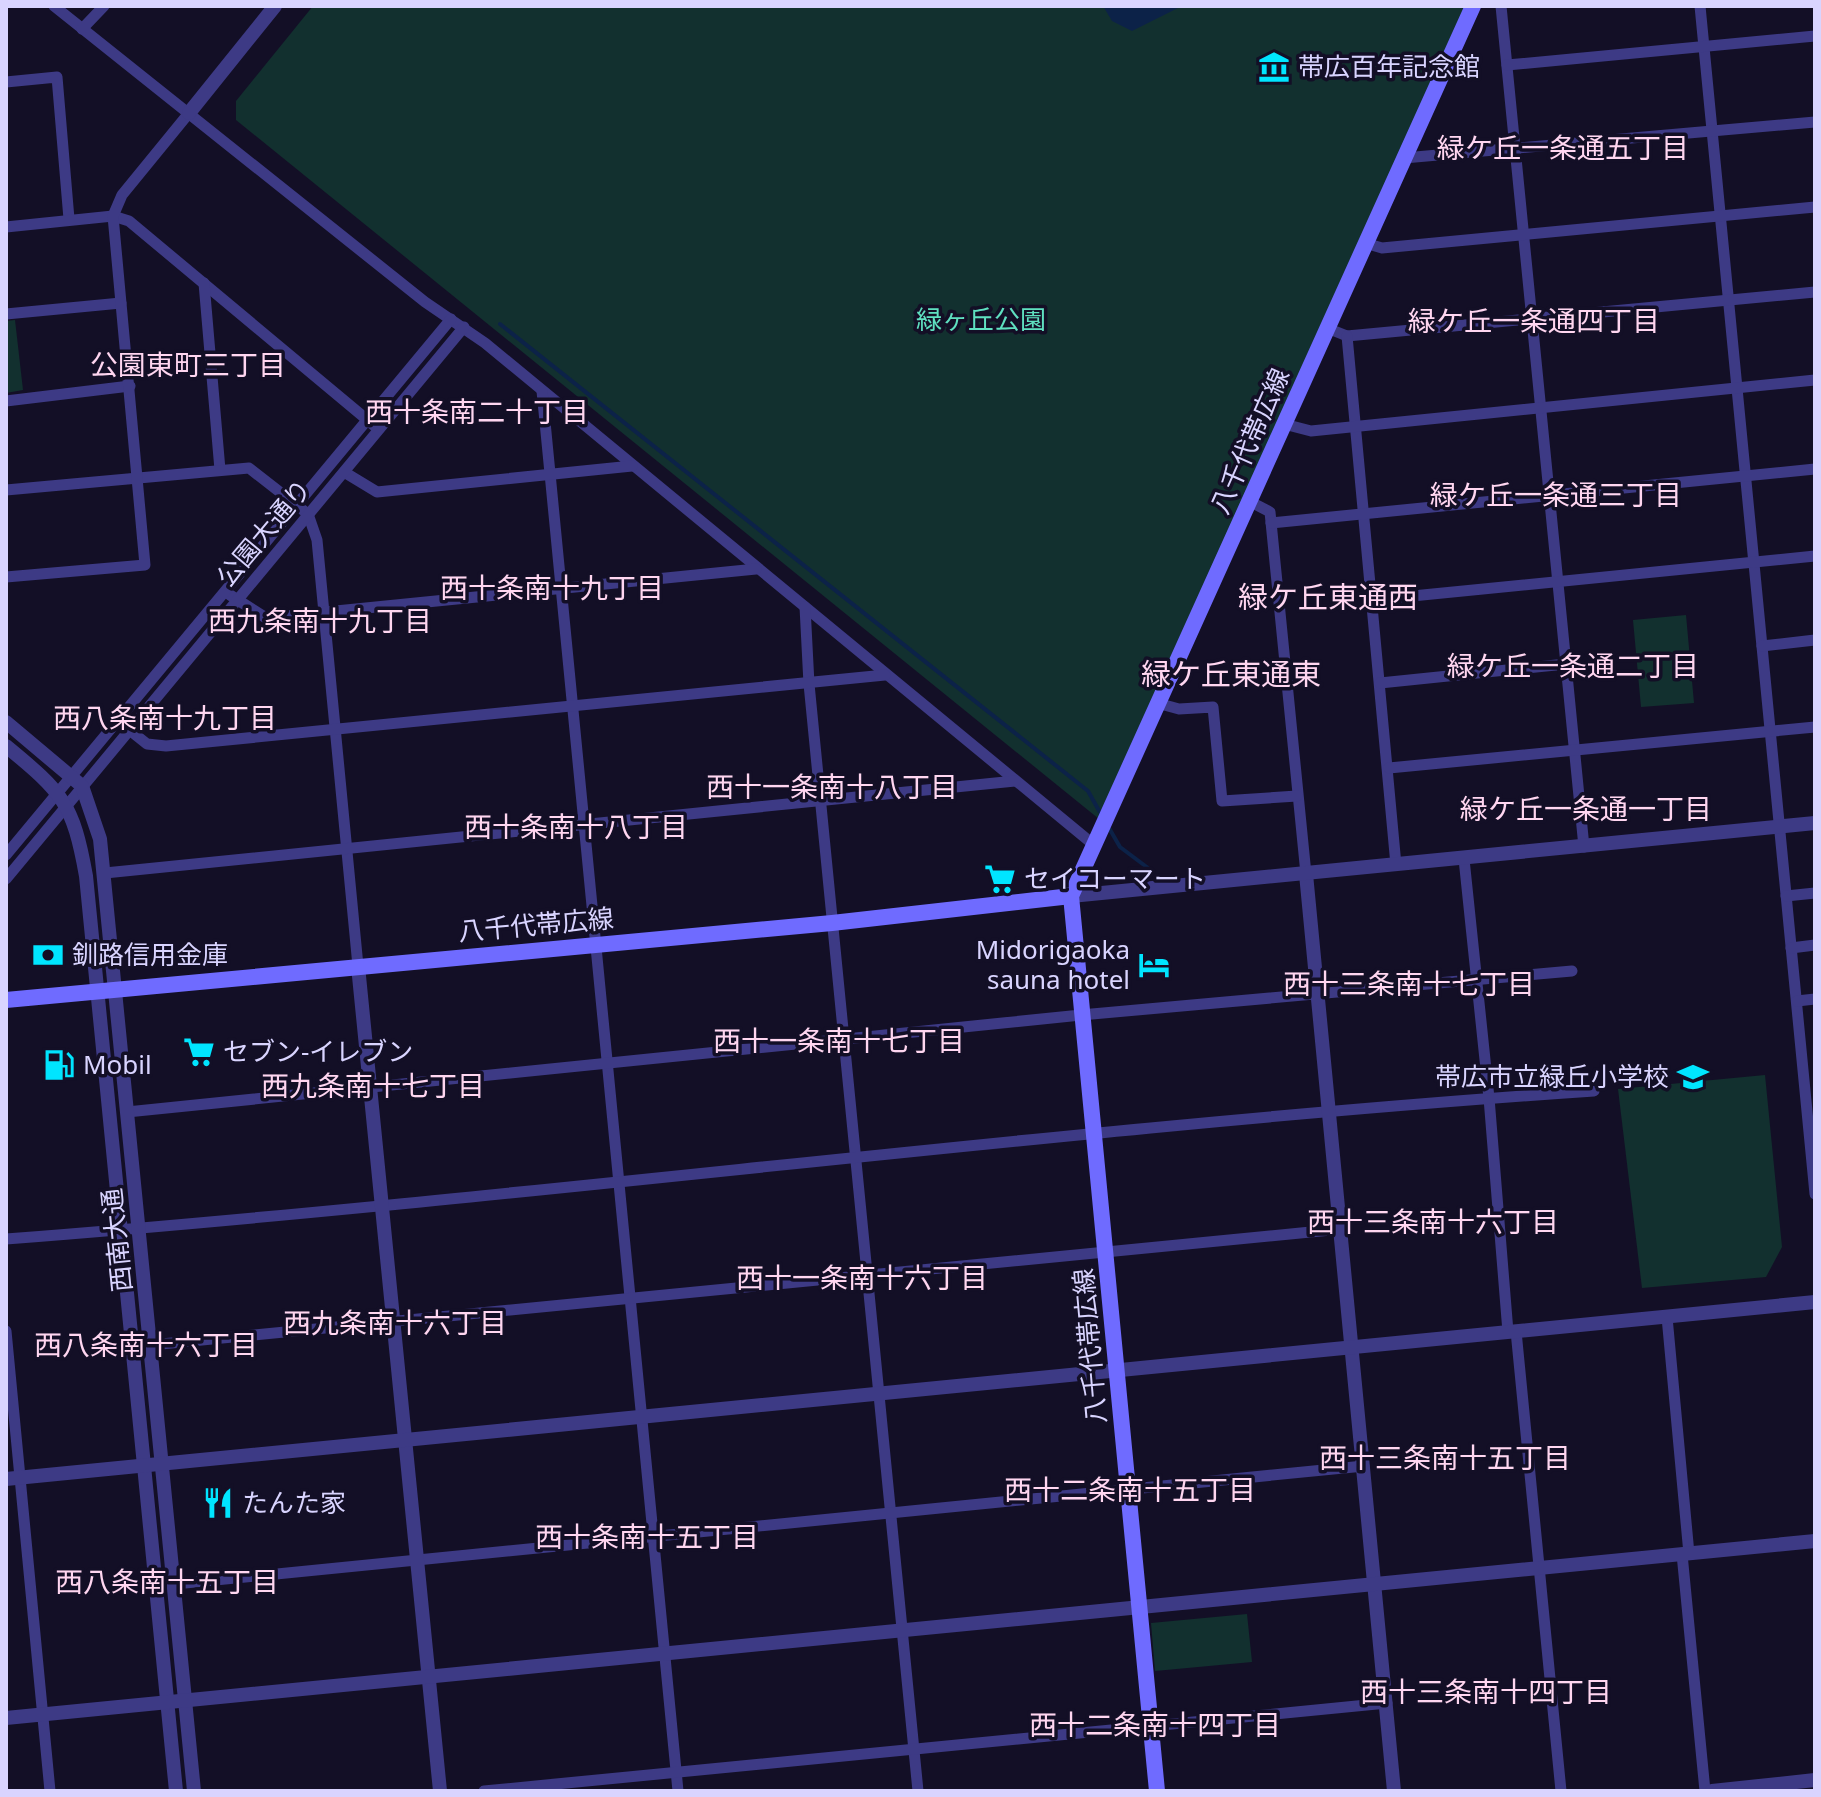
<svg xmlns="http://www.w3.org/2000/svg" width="1821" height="1797" font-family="'Noto Sans','Noto Sans JP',sans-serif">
<rect width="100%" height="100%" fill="#130f26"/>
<!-- green -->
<g fill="#12302f">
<path d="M313 6H1468L1099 819 236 120V101Z"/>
<path d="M15 320 23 390 6 393V321Z"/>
<path d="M1686 615 1694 703 1641 707 1633 620Z"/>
<path d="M1765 1075 1782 1247 1766 1277 1642 1288 1618 1089Z"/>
<path d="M1247 1614 1252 1662 1155 1671 1151 1623Z"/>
</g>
<!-- water -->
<path fill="#0c2248" d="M1103 6H1182L1132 31 1112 21Z"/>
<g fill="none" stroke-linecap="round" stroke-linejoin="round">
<!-- stream -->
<g stroke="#0c2248" stroke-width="4">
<path d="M500 324 1088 791 1102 816"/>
<path d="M1109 828 1120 847 1148 868"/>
</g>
<!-- minor -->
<g stroke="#3d3a85" stroke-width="11">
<path d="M54 6 425 302 485 343 1094 845"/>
<path d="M1501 6 1584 847"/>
<path d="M1700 6 1815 1194"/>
<path d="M82 29 104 6"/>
<path d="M1507 65 1815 36"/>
<path d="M6 82 57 77 69 219"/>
<path d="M1404 158 1815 122"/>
<path d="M6 227 113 216 129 221 377 428"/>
<path d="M1365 243 1382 248 1815 207"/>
<path d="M204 283 220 470"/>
<path d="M6 314 121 303"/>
<path d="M1327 328 1347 336 1815 292"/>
<path d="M1347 336 1396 865"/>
<path d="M542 391 678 1791"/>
<path d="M6 401 130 386"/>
<path d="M1284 424 1311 431 1815 380"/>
<path d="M344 472 377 492 632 466"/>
<path d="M6 490 249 468 308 514 317 540 358 966"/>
<path d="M1249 501 1270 512 1306 874"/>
<path d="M1271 523 1815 469"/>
<path d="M6 577 145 565 113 216 122 195 189 113"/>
<path d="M230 595 266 618 756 569"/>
<path d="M1372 600 1815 556"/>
<path d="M805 607 809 684 918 1791"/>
<path d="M1762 646 1815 640"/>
<path d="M1380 683 1566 664"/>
<path d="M1157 703 1179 709 1213 707 1222 801 1297 796"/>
<path d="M117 720 147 744 166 746 885 675"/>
<path d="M1389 768 1815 727"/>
<path d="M6 855 451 319"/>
<path d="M1464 859 1489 1098 1508 1332"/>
<path d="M105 873 1015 781"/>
<path d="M6 879 464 327"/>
<path d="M1786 896 1815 893"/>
<path d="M1791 948 1815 945"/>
<path d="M1797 1001 1815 999"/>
<path d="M127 1112 1081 1015 1572 971"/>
<path d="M6 1239C536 1198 1064 1127 1594 1091"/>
<path d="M1667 1317 1689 1554"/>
<path d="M6 1331 50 1791"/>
<path d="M1516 1331 1561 1791"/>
<path d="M151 1345 1341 1229"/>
<path d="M1682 1554 1705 1791"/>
<path d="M175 1584 1364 1466"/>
<path d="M484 1791 1387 1703"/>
</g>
<!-- tertiary -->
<g stroke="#3d3a85" stroke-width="14">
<path d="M189 113 275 6"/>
<path d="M6 722 82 786 100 839 194 1791"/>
<path d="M6 746C63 793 73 803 86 876L176 1791"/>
<path d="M1306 874 1394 1791"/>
<path d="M1071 896 1815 823"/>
<path d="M358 966 440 1791"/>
<path d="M6 1479 1815 1302"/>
<path d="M6 1718 1815 1541"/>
<path d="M1712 1791 1815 1780"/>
</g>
<!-- secondary -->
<g stroke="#6f6bff" stroke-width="16">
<path d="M6 1000 832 923 1071 896"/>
<path d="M1157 1791 1071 896 1473 6"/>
</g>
</g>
<!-- icons -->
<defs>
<symbol id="museum-bare" viewBox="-9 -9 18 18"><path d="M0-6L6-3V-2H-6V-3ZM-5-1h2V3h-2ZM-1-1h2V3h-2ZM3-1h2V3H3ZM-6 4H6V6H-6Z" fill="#00e5ff" stroke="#130f26" stroke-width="2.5" paint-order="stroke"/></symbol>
<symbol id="supermarket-bare" viewBox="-9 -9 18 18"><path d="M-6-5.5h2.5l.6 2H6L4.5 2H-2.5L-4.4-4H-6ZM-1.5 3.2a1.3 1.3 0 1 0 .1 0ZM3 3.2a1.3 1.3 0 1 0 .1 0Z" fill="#00e5ff" stroke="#130f26" stroke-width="2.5" paint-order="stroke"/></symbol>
<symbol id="bank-bare" viewBox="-9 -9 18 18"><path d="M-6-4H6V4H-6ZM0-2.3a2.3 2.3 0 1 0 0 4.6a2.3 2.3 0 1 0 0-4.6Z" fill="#00e5ff" stroke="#130f26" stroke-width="2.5" paint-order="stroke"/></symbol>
<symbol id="hotel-bare" viewBox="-9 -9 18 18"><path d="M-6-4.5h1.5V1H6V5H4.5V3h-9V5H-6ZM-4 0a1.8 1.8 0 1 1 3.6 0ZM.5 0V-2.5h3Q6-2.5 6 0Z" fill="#00e5ff" stroke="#130f26" stroke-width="2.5" paint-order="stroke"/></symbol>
<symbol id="fuel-bare" viewBox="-9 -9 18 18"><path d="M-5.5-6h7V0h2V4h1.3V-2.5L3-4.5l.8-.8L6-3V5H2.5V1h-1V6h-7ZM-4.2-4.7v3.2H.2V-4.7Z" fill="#00e5ff" stroke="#130f26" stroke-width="2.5" paint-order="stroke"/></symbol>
<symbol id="school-bare" viewBox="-9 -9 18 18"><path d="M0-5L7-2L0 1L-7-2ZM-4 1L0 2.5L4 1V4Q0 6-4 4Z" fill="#00e5ff" stroke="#130f26" stroke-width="2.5" paint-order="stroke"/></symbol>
<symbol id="restaurant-bare" viewBox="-9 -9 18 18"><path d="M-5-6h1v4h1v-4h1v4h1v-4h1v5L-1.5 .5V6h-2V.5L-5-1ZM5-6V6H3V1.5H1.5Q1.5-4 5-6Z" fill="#00e5ff" stroke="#130f26" stroke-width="2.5" paint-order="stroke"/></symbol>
</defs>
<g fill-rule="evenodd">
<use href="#museum-bare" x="1252" y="45" width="44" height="44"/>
<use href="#supermarket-bare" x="978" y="857" width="44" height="44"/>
<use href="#bank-bare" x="26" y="933" width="44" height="44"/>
<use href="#hotel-bare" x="1132" y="943" width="44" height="44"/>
<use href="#supermarket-bare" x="177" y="1030" width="44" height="44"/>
<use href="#fuel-bare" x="37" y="1043" width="44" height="44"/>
<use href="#school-bare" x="1671" y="1055" width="44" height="44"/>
<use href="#restaurant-bare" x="196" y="1481" width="44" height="44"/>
</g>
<g text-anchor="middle" stroke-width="7" stroke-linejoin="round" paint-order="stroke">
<!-- poi labels -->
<g font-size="26" fill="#d9d4ff" stroke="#130f26" text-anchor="start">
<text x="1298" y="76">帯広百年記念館</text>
<text x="1024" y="888">セイコーマート</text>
<text x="1130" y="959" text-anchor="end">Midorigaoka<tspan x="1130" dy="30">sauna hotel</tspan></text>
<text x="72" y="964">釧路信用金庫</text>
<text x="223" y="1061">セブン-イレブン</text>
<text x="83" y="1074">Mobil</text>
<text x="1669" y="1086" text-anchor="end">帯広市立緑丘小学校</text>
<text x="242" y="1512">たんた家</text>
</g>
<!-- park labels -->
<g font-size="26" fill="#5fe0c0" stroke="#130f26">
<text x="981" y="329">緑ヶ丘公園</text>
</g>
<!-- street labels -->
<g font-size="26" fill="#d9d4ff" stroke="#130f26">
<text transform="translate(1250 441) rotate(-66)" y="9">八千代帯広線</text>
<text transform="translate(264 533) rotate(-50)" y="9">公園大通り</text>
<text transform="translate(536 925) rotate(-5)" y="9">八千代帯広線</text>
<text transform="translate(117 1240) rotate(-96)" y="9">西南大通</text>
<text transform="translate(1090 1346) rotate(-95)" y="9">八千代帯広線</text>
</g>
<!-- neighbourhood labels -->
<g font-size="28" fill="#ffd6f0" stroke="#130f26">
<text x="1563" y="158">緑ケ丘一条通五丁目</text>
<text x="1534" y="331">緑ケ丘一条通四丁目</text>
<text x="188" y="375">公園東町三丁目</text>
<text x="477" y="422">西十条南二十丁目</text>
<text x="1556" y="505">緑ケ丘一条通三丁目</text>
<text x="552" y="598">西十条南十九丁目</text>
<text x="320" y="631">西九条南十九丁目</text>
<text x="1573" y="676">緑ケ丘一条通二丁目</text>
<text x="165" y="728">西八条南十九丁目</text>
<text x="832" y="797">西十一条南十八丁目</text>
<text x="1586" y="819">緑ケ丘一条通一丁目</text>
<text x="576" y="837">西十条南十八丁目</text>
<text x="1409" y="994">西十三条南十七丁目</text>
<text x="839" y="1051">西十一条南十七丁目</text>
<text x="373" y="1096">西九条南十七丁目</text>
<text x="1433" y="1232">西十三条南十六丁目</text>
<text x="862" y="1288">西十一条南十六丁目</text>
<text x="395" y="1333">西九条南十六丁目</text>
<text x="146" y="1355">西八条南十六丁目</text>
<text x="1445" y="1468">西十三条南十五丁目</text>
<text x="1130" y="1500">西十二条南十五丁目</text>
<text x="647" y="1547">西十条南十五丁目</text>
<text x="167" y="1592">西八条南十五丁目</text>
<text x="1486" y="1702">西十三条南十四丁目</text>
<text x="1155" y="1735">西十二条南十四丁目</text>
</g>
<!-- quarter labels -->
<g font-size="30" fill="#ffd6f0" stroke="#130f26">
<text x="1328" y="608">緑ケ丘東通西</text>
<text x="1231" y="685">緑ケ丘東通東</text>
</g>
</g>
<!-- border -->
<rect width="1821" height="1797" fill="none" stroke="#d9d4ff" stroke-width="16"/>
</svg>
